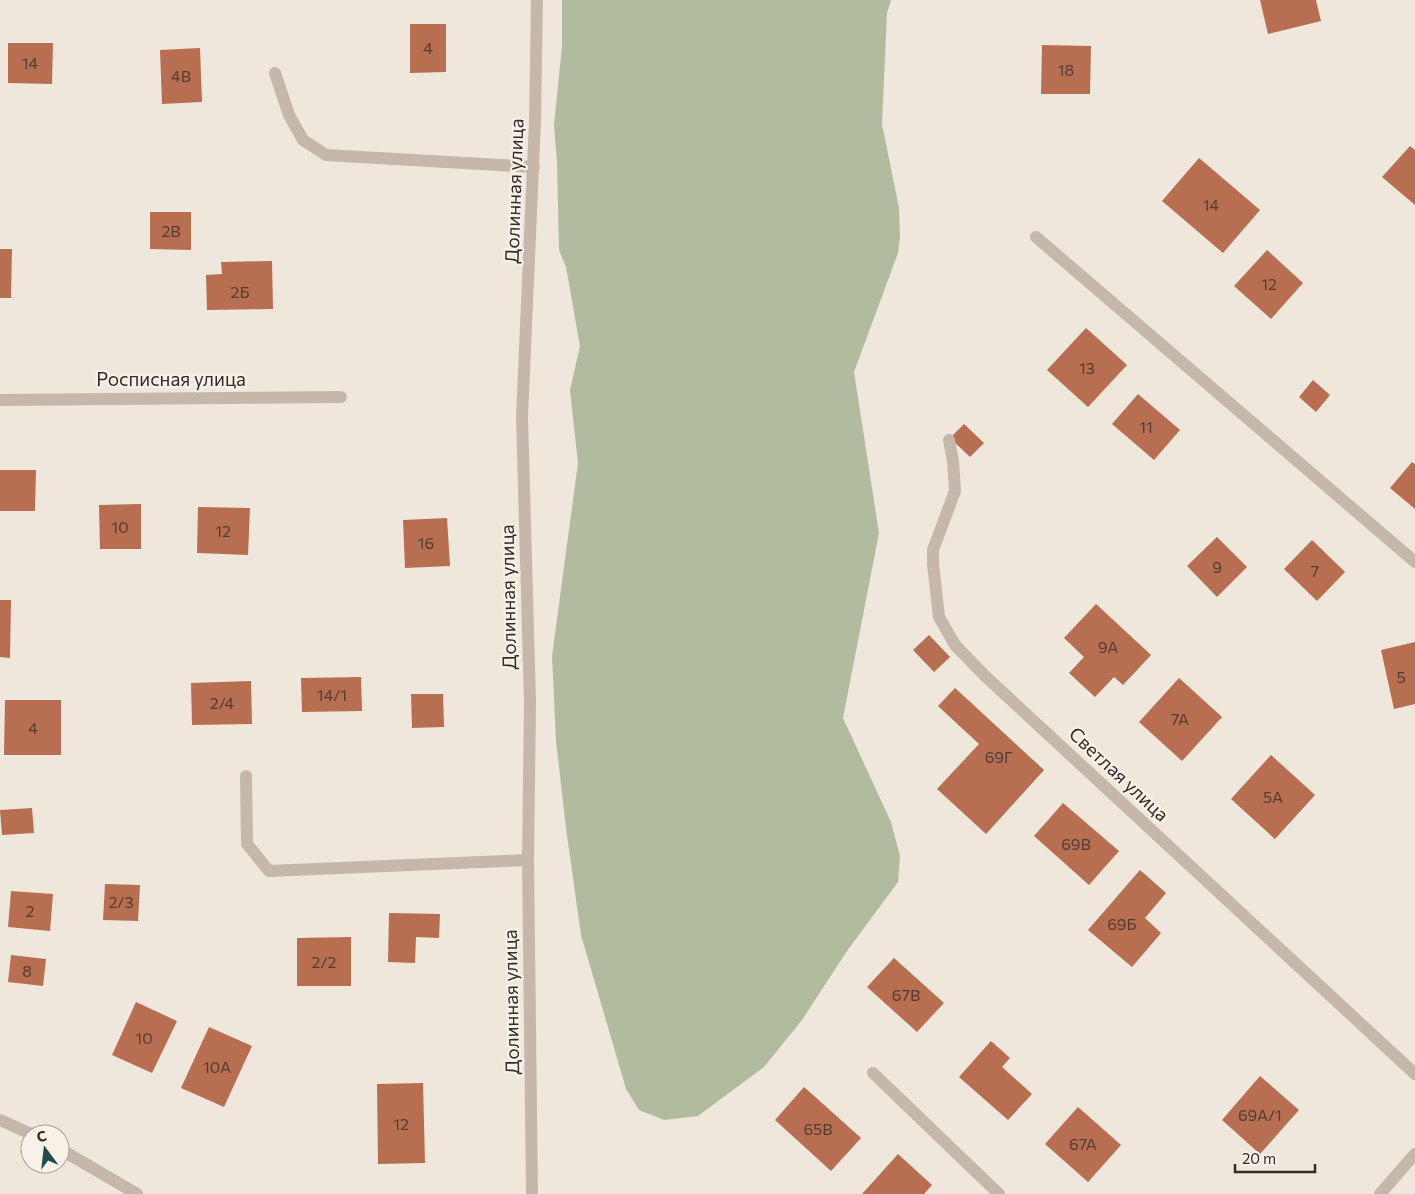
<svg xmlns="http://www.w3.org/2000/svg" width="1415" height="1194" font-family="Commissioner,sans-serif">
<rect width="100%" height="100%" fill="#efe7dc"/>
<!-- green -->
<path fill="#b0bc9d" d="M562 0H891L887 13 882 124 899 208 900 236 898 253 854 372 879 533 843 718 891 822 900 856 898 882 847 951 802 1020 764 1067 698 1116 664 1120 639 1110 626 1089 581 935 566 828 556 741 552 656 578 463 570 390 580 346 566 267 559 250 557 162 554 125 562 46Z"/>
<!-- building -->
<g fill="#b86e50">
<path d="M1260 0H1316L1321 21 1268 34Z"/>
<path d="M410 24H446V72L410 73Z"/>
<path d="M8 43H53L52 84 8 83Z"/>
<path d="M1042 45 1091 46 1090 94H1041Z"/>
<path d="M200 48 202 102 162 104 160 50Z"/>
<path d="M1410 146 1415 150V205L1382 177Z"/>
<path d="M1199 158 1260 210 1223 253 1162 201Z"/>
<path d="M150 212H191V250L150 249Z"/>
<path d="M0 249H12L11 298H0Z"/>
<path d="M1267 250 1303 283 1271 319 1234 286Z"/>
<path d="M272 261 273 309 207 310 206 275 222 274 221 262Z"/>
<path d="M1086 328 1127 365 1088 407 1047 370Z"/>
<path d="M1313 380 1330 395 1316 412 1299 397Z"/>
<path d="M1138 394 1180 430 1154 460 1112 424Z"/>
<path d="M964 424 984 443 970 457 950 438Z"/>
<path d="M1412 462 1415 464V509L1390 488Z"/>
<path d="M0 470H36L35 511H0Z"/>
<path d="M141 504V549H100L99 505Z"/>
<path d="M198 507 250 508 248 555 197 553Z"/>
<path d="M447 518 450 566 405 568 403 520Z"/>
<path d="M1217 537 1247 567 1217 597 1187 566Z"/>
<path d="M1312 540 1345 572 1317 601 1284 569Z"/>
<path d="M0 600H11L10 658 0 657Z"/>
<path d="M1096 604 1151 655 1123 685 1114 677 1095 697 1069 673 1084 657 1064 638Z"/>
<path d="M929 635 950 657 934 672 913 650Z"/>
<path d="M1415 642V704L1394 709 1381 650Z"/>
<path d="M361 677 362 711 302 712 301 678Z"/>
<path d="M1179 678 1222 717 1182 761 1139 722Z"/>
<path d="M251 681 252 724 192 725 191 683Z"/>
<path d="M955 688 1044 770 986 834 937 789 979 744 938 706Z"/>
<path d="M411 694H443L444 727 412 728Z"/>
<path d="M5 700H61V755H4Z"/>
<path d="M1271 755 1315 795 1275 839 1231 799Z"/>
<path d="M1063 803 1119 851 1089 885 1034 836Z"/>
<path d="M32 808 34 833 2 835 0 810Z"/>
<path d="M1140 870 1166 893 1145 918 1161 933 1132 967 1088 930Z"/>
<path d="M105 884 140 885 138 921 103 920Z"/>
<path d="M11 891 53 894 50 931 8 927Z"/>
<path d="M389 913 440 914 439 938 416 937 415 963 388 962Z"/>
<path d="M351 937V986H297V938Z"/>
<path d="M11 955 46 959 43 986 8 982Z"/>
<path d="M894 958 944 1003 917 1032 867 987Z"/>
<path d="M136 1002 177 1021 152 1073 112 1055Z"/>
<path d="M209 1027 252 1046 224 1107 181 1088Z"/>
<path d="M991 1041 1010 1058 1002 1067 1032 1094 1008 1120 959 1077Z"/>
<path d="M1260 1076 1299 1110 1260 1154 1222 1120Z"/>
<path d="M423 1083 425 1163 378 1164 377 1084Z"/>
<path d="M804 1087 861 1138 831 1171 775 1120Z"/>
<path d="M1078 1107 1121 1145 1088 1182 1045 1144Z"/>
<path d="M898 1154 932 1185 924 1194H862Z"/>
</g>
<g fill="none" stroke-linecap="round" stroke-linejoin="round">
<!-- lane -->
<g stroke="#c5b7a9" stroke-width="12">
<path d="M275 73 289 115 303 140 326 155 534 167"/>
<path d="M1036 237 1415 562"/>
<path d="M949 440 953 461 955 491 933 550V564L939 617 955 645 983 674 1415 1074"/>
<path d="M246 776 247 844 269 871 528 860"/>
</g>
<!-- street -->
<g stroke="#c5b7a9" stroke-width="12">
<path d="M0 400 341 397"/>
<path d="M873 1073 999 1194"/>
<path d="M0 1120 31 1134"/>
<path d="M60 1149 137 1194"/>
<path d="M532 1194 528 860 530 702 522 417 535 121 537 0"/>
<path d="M1380 1194 1415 1154"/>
</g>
</g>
<g text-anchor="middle" stroke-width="4.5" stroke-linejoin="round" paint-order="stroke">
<!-- number labels -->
<g font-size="16" fill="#543c32">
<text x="428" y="54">4</text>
<text x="30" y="69">14</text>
<text x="1066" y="76">18</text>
<text x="181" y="82">4В</text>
<text x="1211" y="211">14</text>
<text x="171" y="237">2В</text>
<text x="1269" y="290">12</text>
<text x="240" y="298">2Б</text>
<text x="1087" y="374">13</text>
<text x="1146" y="433">11</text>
<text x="120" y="533">10</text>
<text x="223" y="537">12</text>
<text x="426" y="549">16</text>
<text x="1217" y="573">9</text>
<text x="1315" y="577">7</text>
<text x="1108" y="653">9А</text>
<text x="1401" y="683">5</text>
<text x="332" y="701">14/1</text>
<text x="222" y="709">2/4</text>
<text x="1180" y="725">7А</text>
<text x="33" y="734">4</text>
<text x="999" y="763">69Г</text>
<text x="1273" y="803">5А</text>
<text x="1076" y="850">69В</text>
<text x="121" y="908">2/3</text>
<text x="30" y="917">2</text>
<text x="1122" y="930">69Б</text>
<text x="324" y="968">2/2</text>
<text x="27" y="977">8</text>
<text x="906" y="1001">67В</text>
<text x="144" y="1044">10</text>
<text x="217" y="1073">10А</text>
<text x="1260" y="1121">69А/1</text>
<text x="401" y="1130">12</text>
<text x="818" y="1135">65В</text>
<text x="1083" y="1150">67А</text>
</g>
<!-- street labels -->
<g font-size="19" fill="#332c28" stroke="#f7f1e7">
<text transform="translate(514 191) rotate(-88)" y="7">Долинная улица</text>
<text x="171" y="386">Росписная улица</text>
<text transform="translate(508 597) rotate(-91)" y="7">Долинная улица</text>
<text transform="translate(1119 774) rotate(43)" y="7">Светлая улица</text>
<text transform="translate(511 1002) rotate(-91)" y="7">Долинная улица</text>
</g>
</g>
<!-- north arrow -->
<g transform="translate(45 1149) rotate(345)"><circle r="24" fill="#f7f1e7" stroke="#a9a29b"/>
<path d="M0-4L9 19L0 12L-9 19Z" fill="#224b50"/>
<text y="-8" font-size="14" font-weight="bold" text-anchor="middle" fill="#332c28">С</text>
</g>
<!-- scale -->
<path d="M1235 1164v8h80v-8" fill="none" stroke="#332c28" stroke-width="2.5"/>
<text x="1242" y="1164" font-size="15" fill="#332c28" stroke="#f7f1e7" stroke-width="4" paint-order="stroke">20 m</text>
</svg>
